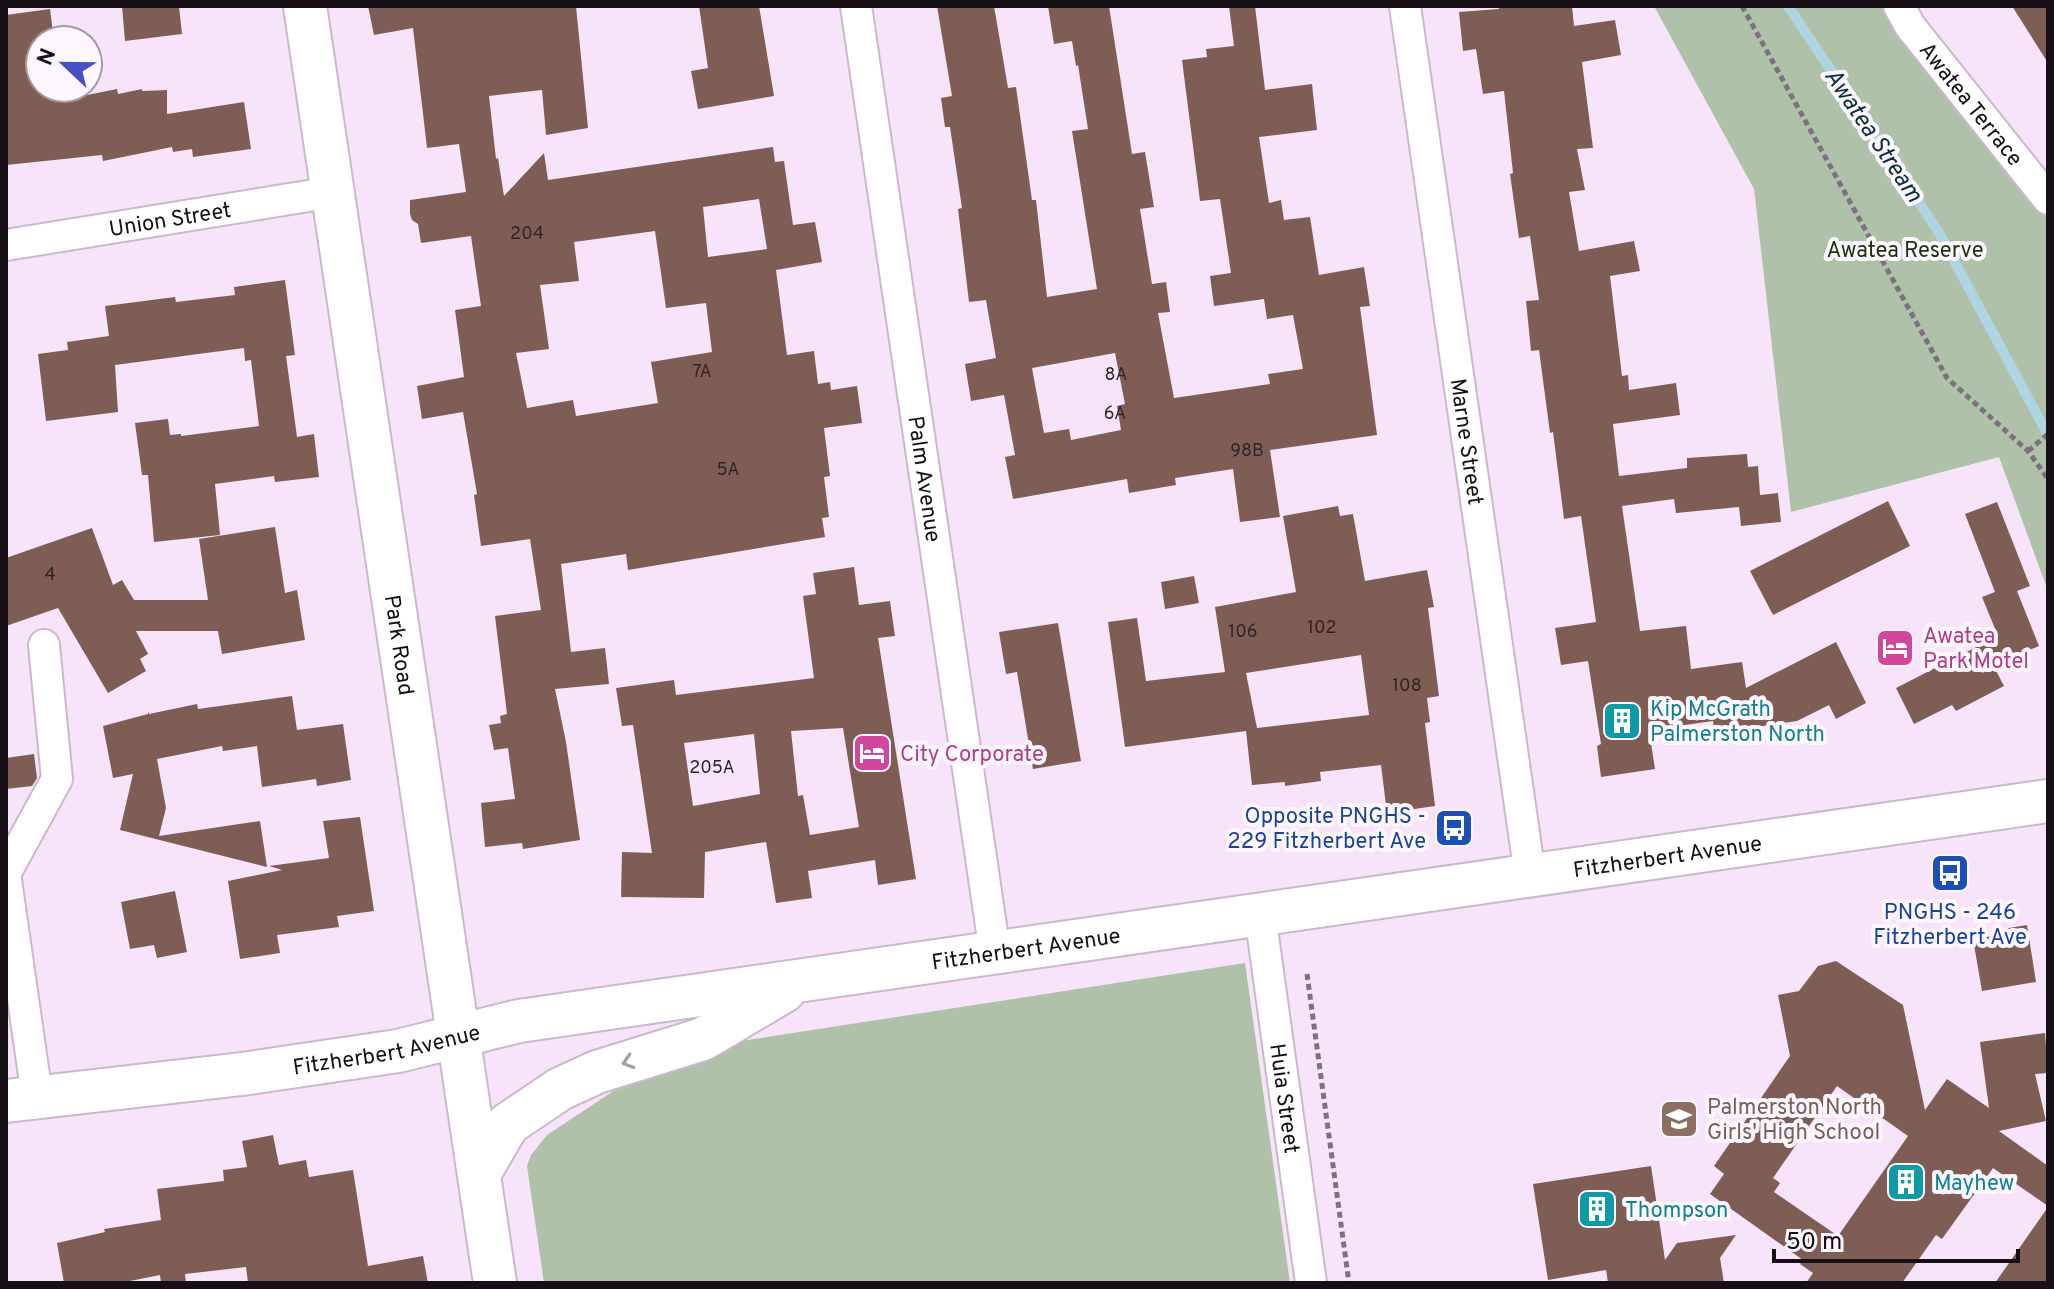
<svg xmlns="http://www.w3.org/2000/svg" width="2054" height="1289" font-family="Overpass,sans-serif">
<rect width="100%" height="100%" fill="#f8e4fa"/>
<!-- green -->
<g fill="#afc1a9">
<path d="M1654 6H1899L2048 199V591L1999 457 1791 512 1754 189Z"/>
<path d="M1245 963 1290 1283H544L527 1166 531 1155 547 1135 630 1080 735 1042Z"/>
</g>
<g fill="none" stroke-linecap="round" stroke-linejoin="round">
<!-- stream -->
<path stroke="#afd5e4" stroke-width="10" d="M1788 6 1938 231 2048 435"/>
</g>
<!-- building -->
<g fill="#7e5e54" fill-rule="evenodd">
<path d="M122 6H179L182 34 125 41Z"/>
<path d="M368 6H576L588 128 546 135 542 90 489 96 496 159 498 158 504 196 544 153 548 180 773 147 775 162 784 161 793 225 815 222 822 262 776 270 787 355 814 351 818 384 830 382 831 390 857 386 862 423 824 428 830 476 824 477 829 517 822 518 825 537 628 570 626 554 561 564 571 652 605 648 609 684 555 689 566 742 580 840 523 849 522 843 485 847 481 803 515 799 508 748 494 750 489 725 501 723 500 716 507 714 495 616 541 610 530 539 481 546 474 495 477 494 463 412 422 419 417 386 464 377 455 310 481 306 471 236 421 243 418 224 412 220 410 214V200L466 192 459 144 427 148 413 28 374 35ZM759 199 767 249 708 257 703 207ZM655 231 666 308 706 303 712 352 651 362 658 403 576 416 573 400 527 408 516 353 549 349 540 285 579 281 574 242Z"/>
<path d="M699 6H759L774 96 698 109 691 71 708 68Z"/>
<path d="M937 6H994L1008 88 1016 87 1032 200H1036L1047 297 1097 289 1072 131 1088 129 1078 65 1076 66 1072 41 1054 44 1048 6H1109L1132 154 1145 152 1154 207 1140 209 1152 284 1166 282 1170 312 1158 313 1174 398 1270 384 1268 374 1303 369 1293 315 1267 319 1264 299 1214 306 1210 276 1231 273 1220 199 1200 201 1182 60 1207 57 1206 49 1234 46 1229 6H1255L1265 90 1312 84 1317 130 1259 137 1269 203 1281 200 1284 220 1310 217 1319 275 1364 267 1370 306 1360 307 1377 435 1270 450 1280 517 1240 522 1233 469 1175 478 1176 485 1129 493 1127 479 1013 499 1005 457 1015 455 1004 395 971 401 965 364 996 358 986 300 969 302 958 209 962 208 950 127H945L941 98 952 96ZM1115 353 1125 404 1117 406 1121 430 1071 440 1069 429 1044 433 1032 368Z"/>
<path d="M1499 6H1572L1574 26 1615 20 1621 55 1582 62 1593 148 1577 149 1585 190 1569 192 1579 251 1634 241 1640 271 1610 276 1622 376 1628 375 1629 390 1676 383 1680 415 1613 424 1619 476 1687 468V458L1747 454 1748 467 1758 466 1760 495 1778 493 1781 522 1741 526 1739 507 1676 513 1674 499 1622 506 1640 631 1686 626 1691 669 1742 662 1746 688 1836 642 1866 703 1836 719 1829 705 1797 721 1715 733 1713 721 1649 730 1655 769 1601 777 1597 746 1601 744 1588 661 1561 665 1555 628 1596 622 1581 516 1564 519 1553 432 1550 433 1539 350 1531 351 1526 301 1539 300 1530 236 1519 238 1510 174 1513 173 1504 91 1483 94 1476 49 1463 51 1459 12 1499 9Z"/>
<path d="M2012 6H2048V63Z"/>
<path d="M50 9 54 40H40V88H61L62 100 117 89 118 94 142 89V91L167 90V114L244 102 251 149 193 157 192 149 173 152 172 147 103 161 102 155 6 165V15Z"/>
<path d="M285 280 295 355 286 356 297 437 314 434 319 477 275 482 274 476 215 484 220 535 154 542 148 475H142L135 423 168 419 170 435 181 434V436L259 426 251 360 245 361 244 348 115 365 118 412 46 421 38 354 68 350 67 342 109 336 105 306 175 297 176 302 235 295 234 287Z"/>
<path d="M1888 501 1910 546 1773 615 1750 571Z"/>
<path d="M1997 502 2030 586 2017 591 2039 646 1993 665 2004 686 1956 711 1952 705 1914 724 1896 688 1998 636 1982 597 1995 592 1965 514Z"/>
<path d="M1338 506 1340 516 1353 514 1365 581 1427 570 1434 607 1428 608 1439 696 1427 698 1430 722 1425 723 1435 806 1387 813 1381 765 1320 772 1321 781 1285 786V782L1252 785 1246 731 1125 747 1108 622 1137 618 1146 681 1225 672 1215 607 1296 592 1283 516ZM1361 655 1369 715 1257 728 1246 673Z"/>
<path d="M275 527 285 593 297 590 305 640 222 654 218 631H136L148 654 140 659 146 671 108 693 58 608 6 626V558L92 528 113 585 122 580 134 600H208L199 539Z"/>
<path d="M854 567 859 605 890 601 895 636 878 638 916 879 878 885 875 860 808 871 812 898 776 903 766 842 705 852 704 898 621 897 622 852 652 853 633 725 622 726 616 688 674 680 676 695 814 678 803 596 816 594 813 573ZM843 728 859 827 810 835 803 795 798 796 791 731ZM754 734 760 794 693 806 684 743Z"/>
<path d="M1194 576 1199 603 1165 609 1161 582Z"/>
<path d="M1058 623 1081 761 1033 769 1017 672 1006 674 999 632Z"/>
<path d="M292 696 297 730 343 724 351 780 317 786 316 779 262 787 257 746 223 751 222 746 157 759 166 808 159 836 260 821 267 867 120 830 133 774 113 778 103 726 148 714V711L149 714 197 704 198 709Z"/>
<path d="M34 754 37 778 32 786 6 789V758Z"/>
<path d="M360 817 374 911 337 916 339 927 277 935 280 953 240 959 228 881 282 870 269 866 329 858 323 821Z"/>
<path d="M175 891 187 952 157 958 154 945 130 949 121 902Z"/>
<path d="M2027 925 2036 982 1982 991 1973 939 1992 936 1991 931Z"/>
<path d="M1836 961 1903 1005 1925 1110 1947 1079 1989 1108 1980 1042 2045 1033 2048 1073 2035 1074 2046 1121 1999 1131 2048 1166V1206L1993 1168 1942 1239 1936 1235 1902 1283H1806L1813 1273 1800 1264 1803 1260 1710 1194 1724 1174 1714 1166 1790 1056 1778 995 1799 991 1818 966ZM1837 1086 1908 1136 1838 1236 1774 1192 1780 1183 1773 1178Z"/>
<path d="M273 1135 279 1165 306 1160 309 1177 353 1170 368 1266 423 1256 428 1283H248L246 1267 185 1274 186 1283H161L160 1275 120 1283H64L57 1243 105 1232 104 1229 161 1220 157 1189 224 1181 223 1170 247 1167 242 1141Z"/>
<path d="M1651 1166 1665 1260 1677 1243 1736 1235 1720 1258 1724 1283H1608L1606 1270 1548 1280 1533 1184Z"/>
<path d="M2048 1207V1283H1995Z"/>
</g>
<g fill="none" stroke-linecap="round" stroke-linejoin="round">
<defs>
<g id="street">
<path id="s1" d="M856 6 995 953"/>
<path id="s2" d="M1405 6 1530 875"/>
<path id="s3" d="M1899 6 1910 26 2048 199"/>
<path id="s4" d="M6 245 333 192"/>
<path d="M6 872 57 779 44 645"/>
<path d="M6 880 37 1096"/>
<path id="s5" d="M1260 914 1311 1283"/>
</g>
<g id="secondary">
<path id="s6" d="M305 6 495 1283"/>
<path id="s7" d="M6 1101 242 1074 398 1051 519 1021 2048 801"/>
<path d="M479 1174 508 1124 560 1089 597 1072 703 1039 784 991"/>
</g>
</defs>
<!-- street casing -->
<use href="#street" stroke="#cbb8cc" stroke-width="34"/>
<!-- secondary casing -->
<use href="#secondary" stroke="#cbb8cc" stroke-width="46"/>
<!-- path -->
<g stroke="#7e717f" stroke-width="5" stroke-dasharray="6 4" stroke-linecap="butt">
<path d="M1742 6 1947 378 2028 451 2048 479"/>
<path d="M2028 451 2048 434"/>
<path d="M1307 974 1349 1283"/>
</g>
<!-- street -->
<use href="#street" stroke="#fff" stroke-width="30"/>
<!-- secondary -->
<use href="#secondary" stroke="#fff" stroke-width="42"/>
</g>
<!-- one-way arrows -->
<defs><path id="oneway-chevron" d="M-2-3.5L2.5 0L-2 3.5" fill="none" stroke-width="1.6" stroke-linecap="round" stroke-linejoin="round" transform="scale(2)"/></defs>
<use stroke="#a29fa2" href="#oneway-chevron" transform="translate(628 1062) rotate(163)"/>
<!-- icons -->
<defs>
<symbol id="hotel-square" viewBox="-11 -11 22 22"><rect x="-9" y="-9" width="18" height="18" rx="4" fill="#d1479c" stroke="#fef6ff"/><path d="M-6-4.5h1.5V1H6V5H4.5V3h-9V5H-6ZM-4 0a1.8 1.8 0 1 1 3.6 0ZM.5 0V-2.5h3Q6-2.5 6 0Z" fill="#fff"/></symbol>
<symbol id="building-square" viewBox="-11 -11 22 22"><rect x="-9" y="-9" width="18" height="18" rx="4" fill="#0f9aa8" stroke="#fef6ff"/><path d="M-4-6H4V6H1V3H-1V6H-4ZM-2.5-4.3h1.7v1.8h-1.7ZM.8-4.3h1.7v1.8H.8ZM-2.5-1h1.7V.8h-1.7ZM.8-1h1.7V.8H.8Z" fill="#fff"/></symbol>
<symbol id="bus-square" viewBox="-11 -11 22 22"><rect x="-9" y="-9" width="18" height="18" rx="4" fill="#1a4fb4" stroke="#fef6ff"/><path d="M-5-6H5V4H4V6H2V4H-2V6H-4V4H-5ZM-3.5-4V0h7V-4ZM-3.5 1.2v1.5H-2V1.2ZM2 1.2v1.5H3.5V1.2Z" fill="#fff"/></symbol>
<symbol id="school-square" viewBox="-11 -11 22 22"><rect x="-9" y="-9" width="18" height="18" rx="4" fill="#8d6e63" stroke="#fef6ff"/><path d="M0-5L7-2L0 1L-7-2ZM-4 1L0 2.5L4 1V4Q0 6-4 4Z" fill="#fff"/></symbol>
</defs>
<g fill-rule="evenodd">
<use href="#hotel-square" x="1873" y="626" width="44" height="44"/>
<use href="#building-square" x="1600" y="699" width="44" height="44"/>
<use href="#hotel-square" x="850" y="731" width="44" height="44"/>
<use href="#bus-square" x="1432" y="806" width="44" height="44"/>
<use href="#bus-square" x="1928" y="851" width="44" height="44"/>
<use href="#school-square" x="1657" y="1097" width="44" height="44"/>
<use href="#building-square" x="1884" y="1160" width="44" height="44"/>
<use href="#building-square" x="1575" y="1187" width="44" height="44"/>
</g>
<g text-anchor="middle" stroke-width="8" stroke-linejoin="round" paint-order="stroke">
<!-- number labels -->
<g font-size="18" fill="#302326">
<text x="527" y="239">204</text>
<text x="702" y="377">7A</text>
<text x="1116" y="380">8A</text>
<text x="1115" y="419">6A</text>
<text x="1247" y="456">98B</text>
<text x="728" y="475">5A</text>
<text x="50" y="580">4</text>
<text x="1322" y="633">102</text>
<text x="1243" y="637">106</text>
<text x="1407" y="691">108</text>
<text x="712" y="773">205A</text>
</g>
<!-- street labels -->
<g font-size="22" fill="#160f16" stroke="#fef6ff">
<text dy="8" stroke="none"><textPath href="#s3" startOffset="122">Awatea Terrace</textPath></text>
<text dy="8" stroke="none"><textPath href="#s4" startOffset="166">Union Street</textPath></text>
<text dy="8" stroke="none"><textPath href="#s2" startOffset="440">Marne Street</textPath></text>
<text dy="8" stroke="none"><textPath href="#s1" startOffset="478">Palm Avenue</textPath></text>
<text dy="8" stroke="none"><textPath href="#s6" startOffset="646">Park Road</textPath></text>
<text dy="8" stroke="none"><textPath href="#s7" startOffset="1680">Fitzherbert Avenue</textPath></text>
<text dy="8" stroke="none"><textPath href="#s7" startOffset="1032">Fitzherbert Avenue</textPath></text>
<text dy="8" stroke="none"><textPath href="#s7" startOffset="384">Fitzherbert Avenue</textPath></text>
<text dy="8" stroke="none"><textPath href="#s5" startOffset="186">Huia Street</textPath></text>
</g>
<!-- park labels -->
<g font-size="22" fill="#163309" stroke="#fef6ff">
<text x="1905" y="257">Awatea Reserve</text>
</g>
<!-- hotel labels -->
<g font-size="22" fill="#b23c85" stroke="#fef6ff" text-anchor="start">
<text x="1923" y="643">Awatea<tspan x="1923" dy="25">Park Motel</tspan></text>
<text x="900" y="761">City Corporate</text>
</g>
<!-- culture labels -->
<g font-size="22" fill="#0d838f" stroke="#fef6ff" text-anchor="start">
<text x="1650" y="716">Kip McGrath<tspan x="1650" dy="25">Palmerston North</tspan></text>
<text x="1934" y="1190">Mayhew</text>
<text x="1625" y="1217">Thompson</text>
</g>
<!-- transit labels -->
<g font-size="22" fill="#164399" stroke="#fef6ff" text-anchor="end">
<text x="1426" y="823">Opposite PNGHS -<tspan x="1426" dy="25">229 Fitzherbert Ave</tspan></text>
<text x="1950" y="919" text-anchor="middle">PNGHS - 246<tspan x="1950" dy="25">Fitzherbert Ave</tspan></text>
</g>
<!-- education labels -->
<g font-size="22" fill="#785e54" stroke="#fef6ff" text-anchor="start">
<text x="1707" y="1114">Palmerston North<tspan x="1707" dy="25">Girls' High School</tspan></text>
</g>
<!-- water labels -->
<g font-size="24" font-style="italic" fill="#092e3a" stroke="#fef6ff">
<text transform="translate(1874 135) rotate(56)" y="8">Awatea Stream</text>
</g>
</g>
<!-- border -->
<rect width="2054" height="1289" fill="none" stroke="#160f16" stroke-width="16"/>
<!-- north arrow -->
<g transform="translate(64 64) rotate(292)"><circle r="38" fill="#fef6ff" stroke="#a19aa2" stroke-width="2"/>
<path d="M0-6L14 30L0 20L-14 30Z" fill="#464fc4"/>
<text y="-12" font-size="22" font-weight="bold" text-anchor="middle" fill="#160f16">N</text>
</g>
<!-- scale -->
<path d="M1774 1249v12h244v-12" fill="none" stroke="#160f16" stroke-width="4"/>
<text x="1786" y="1249" font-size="24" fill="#160f16" stroke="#fef6ff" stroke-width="6" paint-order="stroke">50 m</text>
</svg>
